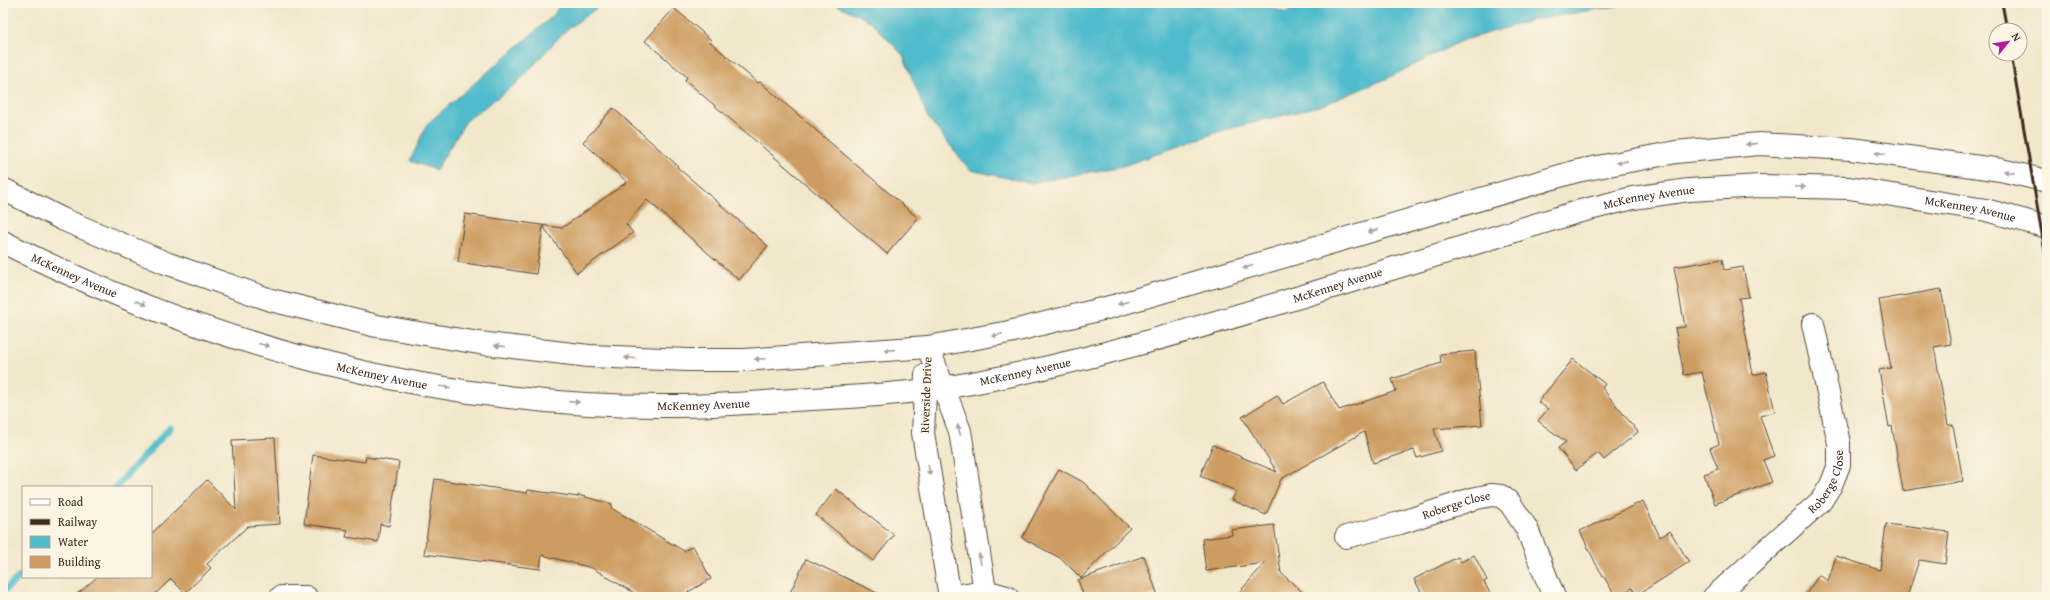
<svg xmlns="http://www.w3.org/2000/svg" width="2050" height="600" font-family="'Gentium Book Plus',serif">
<rect width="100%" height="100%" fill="#fcf5e5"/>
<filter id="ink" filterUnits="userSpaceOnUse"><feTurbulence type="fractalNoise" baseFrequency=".025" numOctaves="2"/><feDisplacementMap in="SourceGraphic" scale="8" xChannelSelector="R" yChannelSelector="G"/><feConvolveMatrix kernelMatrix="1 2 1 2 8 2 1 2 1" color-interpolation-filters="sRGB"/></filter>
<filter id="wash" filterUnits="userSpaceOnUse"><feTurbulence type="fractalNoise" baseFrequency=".012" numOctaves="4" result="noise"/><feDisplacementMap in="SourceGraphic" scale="16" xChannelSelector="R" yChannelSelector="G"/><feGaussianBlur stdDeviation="0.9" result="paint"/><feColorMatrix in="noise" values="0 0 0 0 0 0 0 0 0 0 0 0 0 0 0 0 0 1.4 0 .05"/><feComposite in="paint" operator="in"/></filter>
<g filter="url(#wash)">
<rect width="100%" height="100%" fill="#f1e8cc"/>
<!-- water -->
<g fill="#50bbcc" stroke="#467275">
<path d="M560 3H604L566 30 517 83 466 121 436 170 410 161 427 124 554 15Z"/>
<path d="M833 3H1262L1283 12 1340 3H1634L1533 20 1461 41 1388 78 1323 105 1221 131 1123 166 1031 183 970 170 928 118 903 55 870 21Z"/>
</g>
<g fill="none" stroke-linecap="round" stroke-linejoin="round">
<!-- stream -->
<g stroke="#50bbcc" stroke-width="7">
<path d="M116 487 170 428"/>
<path d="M3 591 23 574"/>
</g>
</g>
<g id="blocks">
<!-- building -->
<g fill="#cd9c61">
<path d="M674 8 711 40 710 42 758 83 760 82 918 218 887 254 685 80 687 77 645 41Z"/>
<path d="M613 108 678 166 677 167 768 246 739 280 647 200 626 224 633 233 577 273 543 226 536 274 458 262 465 214 562 228 627 182 583 142Z"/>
<path d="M1722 259 1724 270 1743 267 1749 297 1739 298 1753 375 1766 372 1775 412 1760 416 1774 456 1763 460 1772 482 1715 504 1704 474 1718 469 1710 448 1719 444 1702 372 1684 375 1675 328 1685 327 1674 267Z"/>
<path d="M1941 289 1951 344 1934 347 1948 425H1953L1963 481 1903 491 1892 426 1889 427 1879 370 1891 368 1879 300Z"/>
<path d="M1475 351 1482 425 1434 429 1441 451 1417 458 1414 450 1373 463 1364 432 1281 479 1266 515 1232 500 1236 491 1200 476 1213 445 1277 472 1242 417 1277 395 1283 404 1323 382 1339 410 1396 391 1392 379 1441 363 1440 354Z"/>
<path d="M1573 359 1605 384 1602 388 1638 432 1604 460 1598 453 1576 470 1558 448 1566 442 1538 421 1548 409 1538 402Z"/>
<path d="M275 438 280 524 248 526 207 564 211 568 185 593 171 579 152 597H74L97 577H151V534L207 480 236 510 232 440Z"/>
<path d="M313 455 365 462 366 457 399 462 389 526 380 524 378 542 346 537 348 530 304 524Z"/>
<path d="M1059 469 1083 482 1130 528 1081 578 1062 559 1022 538Z"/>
<path d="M435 479 527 493 528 490 578 497V495L612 504 611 508 684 551 693 546 711 579 679 597H641L592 568 542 555 540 569 424 554Z"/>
<path d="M836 489 894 535 873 561 816 515Z"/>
<path d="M1643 501 1660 537 1670 531 1689 562 1637 595 1632 588 1616 597 1596 564 1580 531Z"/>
<path d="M1886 524 1949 532 1945 564 1919 560 1907 597H1804L1819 575 1828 581 1836 556 1880 570Z"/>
<path d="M1274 525 1281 573 1308 597H1235L1265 563 1206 571 1202 539 1232 535 1231 530Z"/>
<path d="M1474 555 1487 580 1484 582 1492 597H1424L1414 579 1458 557 1461 562Z"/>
<path d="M1144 556 1157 593 1147 597H1084L1078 580Z"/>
<path d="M806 559 846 578 885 597H788Z"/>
</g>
</g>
</g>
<g filter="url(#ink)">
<use href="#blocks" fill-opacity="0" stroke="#564638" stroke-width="1"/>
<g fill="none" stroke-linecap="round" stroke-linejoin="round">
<defs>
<g id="street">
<path id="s1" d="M1346 537 1400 523 1472 499 1491 495 1501 496 1510 503 1527 529 1554 597"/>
<path d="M281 597H306"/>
<path d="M948 597 985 591 1007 597"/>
<path id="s2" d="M1714 597 1821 501 1831 485 1839 465V443L1813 324"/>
</g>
<g id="secondary">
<path d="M3 189 62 219 166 263 271 300 377 326 479 343 589 356 688 360H744L928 347 1009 332 1114 306 1577 171 1676 152 1759 144 1851 149 2001 170 2047 181"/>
<path id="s3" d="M3 242C207 346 441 408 671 406 712 406 753 403 793 400 853 397 913 394 972 383 1085 362 1194 329 1303 296 1395 267 1486 239 1577 212L1633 198 1689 190 1761 186 1849 188 1986 210 2047 227"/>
<path d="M928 347 960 431 985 591 984 597"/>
<path d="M926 375 923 433 950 597"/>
</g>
</defs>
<!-- street casing -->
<use href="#street" stroke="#564638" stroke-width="24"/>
<!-- secondary casing -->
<use href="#secondary" stroke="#564638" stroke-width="24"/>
<!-- street -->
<use href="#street" stroke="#fff" stroke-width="22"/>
<!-- secondary -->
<use href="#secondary" stroke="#fff" stroke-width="22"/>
<!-- rail -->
<g stroke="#3b2a1e" stroke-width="3">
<path d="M2002 3 2007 30"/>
<path d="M2011 54 2047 263"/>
</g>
</g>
<!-- one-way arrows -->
<defs><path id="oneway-solid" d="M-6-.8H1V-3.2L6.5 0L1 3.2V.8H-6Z"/></defs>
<g fill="#a79f9a">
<use href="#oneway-solid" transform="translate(1751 144) rotate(174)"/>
<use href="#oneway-solid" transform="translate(1880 153) rotate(-172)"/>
<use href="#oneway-solid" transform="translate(1622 162) rotate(169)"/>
<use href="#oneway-solid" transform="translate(2009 172) rotate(-169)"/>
<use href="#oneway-solid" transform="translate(1800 187) rotate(2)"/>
<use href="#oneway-solid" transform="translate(1373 231) rotate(164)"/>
<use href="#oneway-solid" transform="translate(1248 267) rotate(164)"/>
<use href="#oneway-solid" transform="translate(141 303) rotate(22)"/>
<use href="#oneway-solid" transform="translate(1123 303) rotate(164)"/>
<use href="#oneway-solid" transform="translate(997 335) rotate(168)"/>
<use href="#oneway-solid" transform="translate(264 345) rotate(15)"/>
<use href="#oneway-solid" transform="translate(500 346) rotate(-173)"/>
<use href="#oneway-solid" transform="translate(889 350) rotate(176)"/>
<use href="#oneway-solid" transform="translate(630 358) rotate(-178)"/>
<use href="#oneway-solid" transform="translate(760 359) rotate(177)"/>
<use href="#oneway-solid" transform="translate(445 387) rotate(10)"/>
<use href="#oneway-solid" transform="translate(574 402) rotate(3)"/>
<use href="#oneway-solid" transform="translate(959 430) rotate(-105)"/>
<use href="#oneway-solid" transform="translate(929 470) rotate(81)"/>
<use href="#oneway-solid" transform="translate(980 559) rotate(-99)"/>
</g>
</g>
<g text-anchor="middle" stroke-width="3" stroke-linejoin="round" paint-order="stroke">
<!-- street labels -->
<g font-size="12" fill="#3b2a1e" stroke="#fcf5e5">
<text dy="4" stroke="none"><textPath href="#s3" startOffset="1699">McKenney Avenue</textPath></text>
<text dy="4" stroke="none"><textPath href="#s3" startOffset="2023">McKenney Avenue</textPath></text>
<text dy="4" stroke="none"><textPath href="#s3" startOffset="79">McKenney Avenue</textPath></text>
<text dy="4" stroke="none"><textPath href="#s3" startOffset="1375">McKenney Avenue</textPath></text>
<text dy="4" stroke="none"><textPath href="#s3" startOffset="1051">McKenney Avenue</textPath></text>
<text dy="4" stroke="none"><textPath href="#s3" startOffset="403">McKenney Avenue</textPath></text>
<text transform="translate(926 395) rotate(-88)" y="4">Riverside Drive</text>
<text dy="4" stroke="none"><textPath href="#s3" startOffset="727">McKenney Avenue</textPath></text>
<text dy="4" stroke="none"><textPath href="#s2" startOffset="164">Roberge Close</textPath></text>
<text dy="4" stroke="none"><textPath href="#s1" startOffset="115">Roberge Close</textPath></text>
</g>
</g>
<!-- margin -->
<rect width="2050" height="600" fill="none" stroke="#fcf5e5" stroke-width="16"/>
<!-- legend -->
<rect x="22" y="486" width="130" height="92" fill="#fcf5e5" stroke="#afa495"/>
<rect x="30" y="499" width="20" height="6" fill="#ffffff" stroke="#afa495"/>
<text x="58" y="506" font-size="12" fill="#3b2a1e">Road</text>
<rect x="30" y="519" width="20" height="6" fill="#3b2a1e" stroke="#afa495"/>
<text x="58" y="526" font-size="12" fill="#3b2a1e">Railway</text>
<rect x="30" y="536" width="20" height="12" fill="#50bbcc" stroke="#afa495"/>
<text x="58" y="546" font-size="12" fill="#3b2a1e">Water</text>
<rect x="30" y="556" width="20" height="12" fill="#cd9c61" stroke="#afa495"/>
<text x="58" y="566" font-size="12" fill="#3b2a1e">Building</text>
<!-- north arrow -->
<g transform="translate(2008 42) rotate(60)"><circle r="19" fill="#fcf5e5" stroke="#afa495"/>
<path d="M0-3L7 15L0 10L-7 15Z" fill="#b5179e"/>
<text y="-6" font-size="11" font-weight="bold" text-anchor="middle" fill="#3b2a1e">N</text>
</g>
</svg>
